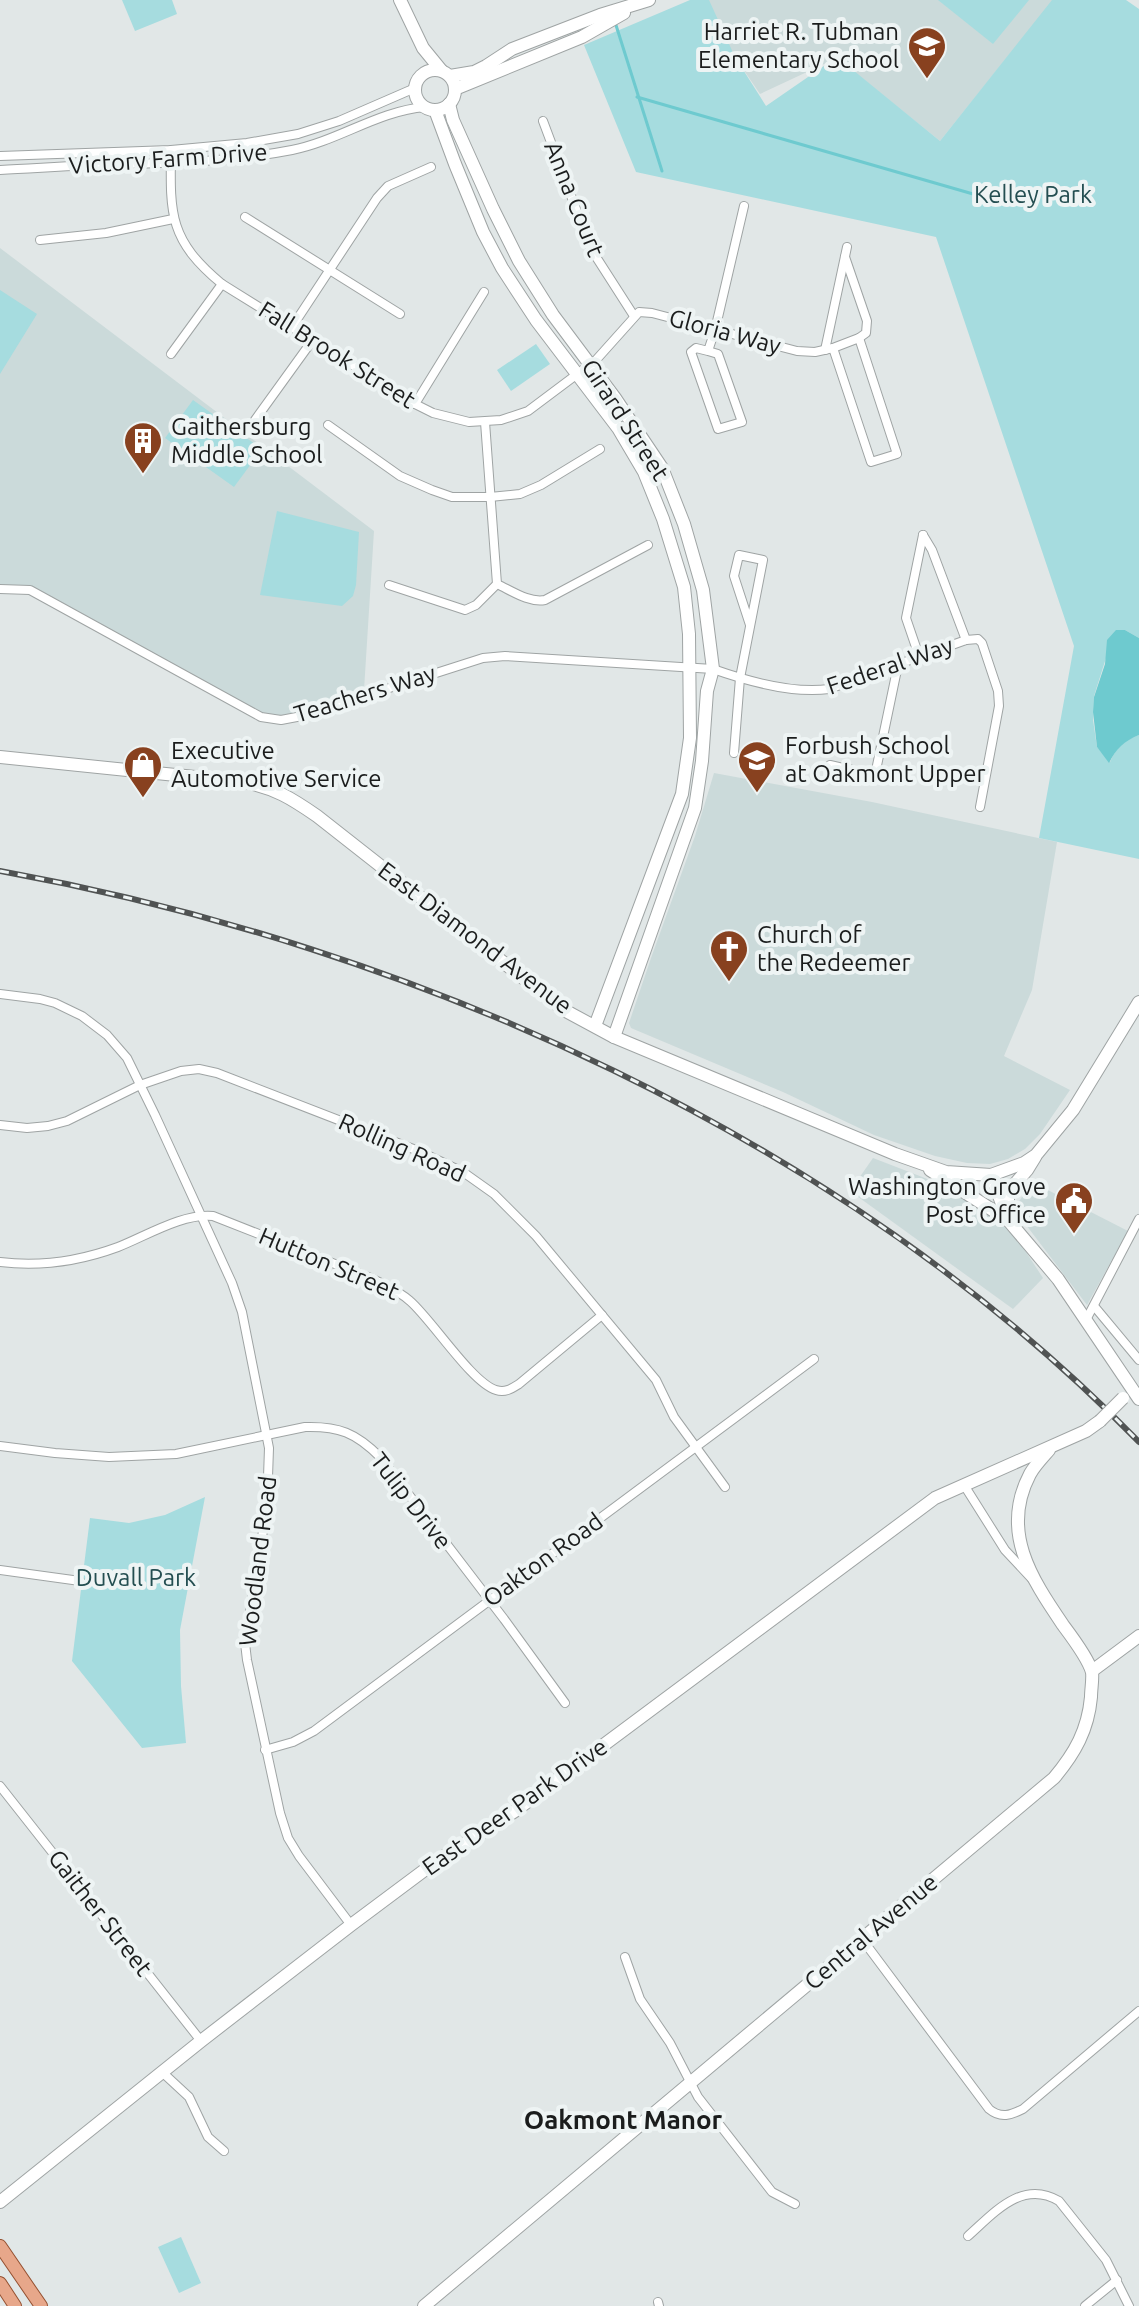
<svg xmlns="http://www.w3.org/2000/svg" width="1139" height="2306" font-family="Ubuntu,sans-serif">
<rect width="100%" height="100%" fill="#e1e7e7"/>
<!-- built -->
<g fill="#cbdada">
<path d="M707 0H1053L940 141 837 58 760 94 722 38Z"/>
<path d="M0 248 374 531 364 690 281 717 263 714 34 587 0 585Z"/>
<path d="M714 773 872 802 1057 842 1032 990 1004 1056 1070 1090 1040 1134 1025 1149 1008 1159 990 1164 967 1163 935 1156 874 1135 783 1092 631 1028 629 1023 651 958 695 836Z"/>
<path d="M873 1158 956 1190 989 1212 1004 1225 1022 1246 1043 1278 1013 1309 850 1191Z"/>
<path d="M1033 1180 1038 1185 1128 1231 1087 1305 1014 1209Z"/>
</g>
<!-- green -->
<g fill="#a6dcdf">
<path d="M122 0H172L177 14 135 31Z"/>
<path d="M690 0H709L735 57 766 106 837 57 940 141 1052 0H1126L1139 9V638L1125 630 1106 658 1094 696 1093 720 1097 747 1110 762C1116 748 1124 740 1139 735V859L1039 838 1074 646 936 237 636 172 584 45Z"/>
<path d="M938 0H1029L993 44Z"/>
<path d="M0 290 37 314 0 374Z"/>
<path d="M536 344 550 364 511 391 497 370Z"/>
<path d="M193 400 262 449 234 487 165 438Z"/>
<path d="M277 511 359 532 356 585 353 596 342 606 260 595Z"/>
<path d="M205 1497 180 1630 181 1686 186 1743 142 1748 72 1661 90 1518 129 1523 165 1515Z"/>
<path d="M181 2237 201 2283 179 2293 158 2247Z"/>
</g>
<!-- water -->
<path fill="#6ecacf" d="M1116 630H1125L1139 638V735C1124 741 1116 749 1109 763L1097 747 1093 712 1094 697 1105 664 1107 640Z"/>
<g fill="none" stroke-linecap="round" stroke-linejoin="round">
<!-- stream -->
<g stroke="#6ecacf" stroke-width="3">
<path d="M615 22 662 171"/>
<path d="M637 97 987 198"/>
</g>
<defs>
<g id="street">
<path d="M543 121 591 249 634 316"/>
<path d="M171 150C170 215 169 240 222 284L415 404 433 413 469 422 501 420 528 411 596 360 639 312 652 313 797 351 815 352 833 348 859 338 866 333 867 321 845 257"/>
<path d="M0 156 171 150 247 143 298 134 339 121 415 88"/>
<path d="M0 170C41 168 81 165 122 164 179 163 236 161 292 150 338 141 378 111 425 107"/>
<path d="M245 217 400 314"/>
<path d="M40 240 106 233 173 219"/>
<path d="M292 327 377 198 388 186 431 167"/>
<path d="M833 348 871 462 897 454 859 338"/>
<path d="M825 350 847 247"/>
<path d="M708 351 718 354 742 422 718 429 691 352 696 348 708 351 715 330 744 206"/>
<path d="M171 354 222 284"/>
<path d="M415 404 484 292"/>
<path d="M255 420 312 341"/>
<path d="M485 422 497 584"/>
<path d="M328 425 400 476 432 490 452 497H490L520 494 541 485 600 449"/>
<path d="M923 535 932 550 966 640"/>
<path d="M497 584C512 591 529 603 545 600L648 545"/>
<path d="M389 585 465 610 476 605 497 584"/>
<path d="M0 589 30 590 261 717 281 720 302 716 483 658 505 656 713 669C747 681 793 694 829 689L966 640 978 639 982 643 998 691 999 706 980 807"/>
<path d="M919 656 906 618 923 535"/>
<path d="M734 753 740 678 763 560 739 555 734 576 750 625"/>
<path d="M830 765 875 775 898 665"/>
<path d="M0 994 40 999 55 1003 82 1016 107 1035 127 1058 155 1115 232 1283 242 1312 269 1448 267 1506 245 1643 247 1660 280 1813 288 1838 299 1856 351 1925"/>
<path d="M0 1125 27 1128 48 1126 67 1121 140 1085 181 1071 199 1069 217 1073 421 1152 463 1172 494 1194 536 1236 656 1380 674 1417 725 1487"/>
<path d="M0 1262C40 1267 80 1261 118 1247 146 1236 183 1213 213 1216L373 1279C385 1285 399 1291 410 1301 432 1320 472 1383 496 1390 505 1393 511 1389 519 1384L602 1315"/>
<path d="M1094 1306 1139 1360"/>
<path d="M1086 1320 1139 1219"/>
<path d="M0 1446 55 1453 109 1457 176 1454 305 1427C339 1426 356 1433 380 1457L504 1619 565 1703"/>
<path d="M964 1485 1005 1550 1033 1580"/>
<path d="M0 1570 80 1581"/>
<path d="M265 1750 293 1742 314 1731 814 1359"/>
<path d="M0 1786 201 2041"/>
<path d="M862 1939 989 2109C1001 2119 1011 2115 1023 2109L1139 2011"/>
<path d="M625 1957 640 1999 670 2043 698 2097 772 2192 795 2204"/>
<path d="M162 2072 189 2097 208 2137 224 2151"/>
<path d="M968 2236C994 2213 1022 2179 1059 2201L1106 2260 1129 2306"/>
<path d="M658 2302 659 2306"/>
<path d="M1085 2306 1117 2280"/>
</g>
<g id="secondary">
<path d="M400 0 423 48 441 70"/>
<circle cx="435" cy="90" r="20"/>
<path d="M450 76 474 72 486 66 512 49 600 15 649 0"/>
<path d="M455 89 582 37 624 13"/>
<path d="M449 104 453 120 493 209 519 261 553 315 615 398 662 468 684 524 703 590 713 669 707 691 702 761 695 808 614 1037"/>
<path d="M435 110 455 164 483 232 502 268 536 320 618 428 644 472 663 519 684 587 689 634 690 738 682 794 595 1026"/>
<path d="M0 757 244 782C275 788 291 798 317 816L564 1010 614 1037 895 1154 946 1172 991 1175 1024 1163 1036 1155 1073 1110 1139 1002"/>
<path d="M930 1170 1008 1220 1058 1279 1139 1399"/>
<path d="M991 1175 1004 1209"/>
<path d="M1008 1220V1192L1027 1170 1035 1157"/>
<path d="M1092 1671 1139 1636"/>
<path d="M0 2202 201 2041 351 1925 434 1863 515 1811 935 1498 1086 1431 1100 1421"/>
<path d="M424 2306 1054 1778C1075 1753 1088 1730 1091 1697 1091 1689 1093 1679 1092 1672 1088 1658 1072 1637 1063 1625 1031 1578 1000 1531 1030 1474 1035 1465 1043 1457 1049 1450"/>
</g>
<g id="primary">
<path d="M0 2246 41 2306"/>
<path d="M0 2283 15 2306"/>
</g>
</defs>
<!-- street casing -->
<use href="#street" stroke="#9fa4a4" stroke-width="10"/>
<!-- secondary casing -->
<use href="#secondary" stroke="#9fa4a4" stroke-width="14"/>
<!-- primary casing -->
<use href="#primary" stroke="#955131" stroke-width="14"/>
<!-- street -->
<use href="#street" stroke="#fff" stroke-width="8"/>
<!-- secondary -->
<use href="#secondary" stroke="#fff" stroke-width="12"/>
<!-- primary -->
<use href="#primary" stroke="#e7a78a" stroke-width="12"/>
<defs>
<path id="rail" d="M0 871C414 946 843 1138 1139 1442"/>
</defs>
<!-- rail casing -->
<use href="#rail" stroke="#505353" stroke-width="6"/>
<!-- rail -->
<use href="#rail" stroke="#eef4f4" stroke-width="3" stroke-dasharray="9" stroke-linecap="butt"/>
<defs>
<path id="secondary-bridge" d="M1100 1421 1123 1398"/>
</defs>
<!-- secondary-bridge casing -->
<use href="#secondary-bridge" stroke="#9fa4a4" stroke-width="14" stroke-linecap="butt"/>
<!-- secondary-bridge -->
<use href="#secondary-bridge" stroke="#fff" stroke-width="12"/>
</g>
<!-- icons -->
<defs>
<symbol id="school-pin" viewBox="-11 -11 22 30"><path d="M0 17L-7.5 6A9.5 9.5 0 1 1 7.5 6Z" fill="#88411f" stroke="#eef4f4"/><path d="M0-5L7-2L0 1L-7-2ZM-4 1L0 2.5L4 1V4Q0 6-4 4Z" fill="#fff"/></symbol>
<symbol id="building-pin" viewBox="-11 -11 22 30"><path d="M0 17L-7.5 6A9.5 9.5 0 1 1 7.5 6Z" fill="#88411f" stroke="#eef4f4"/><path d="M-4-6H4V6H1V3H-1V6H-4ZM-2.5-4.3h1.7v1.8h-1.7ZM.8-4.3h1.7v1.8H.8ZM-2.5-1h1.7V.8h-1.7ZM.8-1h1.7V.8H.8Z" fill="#fff"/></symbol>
<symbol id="shop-pin" viewBox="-11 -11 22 30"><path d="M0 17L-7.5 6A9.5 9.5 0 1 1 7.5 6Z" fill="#88411f" stroke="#eef4f4"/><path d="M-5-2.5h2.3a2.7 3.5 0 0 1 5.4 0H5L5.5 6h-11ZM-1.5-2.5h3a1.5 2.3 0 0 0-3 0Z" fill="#fff"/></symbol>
<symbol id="church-pin" viewBox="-11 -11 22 30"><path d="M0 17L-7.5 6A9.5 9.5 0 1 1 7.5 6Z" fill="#88411f" stroke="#eef4f4"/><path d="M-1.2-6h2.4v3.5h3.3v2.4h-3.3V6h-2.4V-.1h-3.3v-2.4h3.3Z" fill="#fff"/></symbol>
<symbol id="civic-pin" viewBox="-11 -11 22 30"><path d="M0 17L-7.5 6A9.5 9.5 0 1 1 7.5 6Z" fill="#88411f" stroke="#eef4f4"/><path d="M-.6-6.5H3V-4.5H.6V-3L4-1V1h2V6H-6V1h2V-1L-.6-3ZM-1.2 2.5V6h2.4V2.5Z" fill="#fff"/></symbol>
</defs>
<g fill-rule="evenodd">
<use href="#school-pin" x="905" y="24" width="44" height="60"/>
<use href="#building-pin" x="121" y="419" width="44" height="60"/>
<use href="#school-pin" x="735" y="738" width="44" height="60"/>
<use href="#shop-pin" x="121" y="743" width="44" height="60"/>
<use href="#church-pin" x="707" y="927" width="44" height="60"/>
<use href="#civic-pin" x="1052" y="1179" width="44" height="60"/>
</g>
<g text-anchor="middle" stroke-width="8" stroke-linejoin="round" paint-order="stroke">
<!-- poi labels -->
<g font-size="24" fill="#1b1d1d" stroke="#eef4f4" text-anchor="start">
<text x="899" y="40" text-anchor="end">Harriet R. Tubman<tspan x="899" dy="28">Elementary School</tspan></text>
<text x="171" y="435">Gaithersburg<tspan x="171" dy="28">Middle School</tspan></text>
<text x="785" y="754">Forbush School<tspan x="785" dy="28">at Oakmont Upper</tspan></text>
<text x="171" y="759">Executive<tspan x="171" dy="28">Automotive Service</tspan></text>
<text x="757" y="943">Church of<tspan x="757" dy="28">the Redeemer</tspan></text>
<text x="1046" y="1195" text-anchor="end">Washington Grove<tspan x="1046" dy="28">Post Office</tspan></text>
</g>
<!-- street labels -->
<g font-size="24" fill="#1b1d1d" stroke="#eef4f4">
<text transform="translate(168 159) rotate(-4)" y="8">Victory Farm Drive</text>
<text transform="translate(574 199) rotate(68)" y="8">Anna Court</text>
<text transform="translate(725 332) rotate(15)" y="8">Gloria Way</text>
<text transform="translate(337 355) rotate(32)" y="8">Fall Brook Street</text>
<text transform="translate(625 420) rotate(57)" y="8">Girard Street</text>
<text transform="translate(890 666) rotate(-19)" y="8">Federal Way</text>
<text transform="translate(365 694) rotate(-17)" y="8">Teachers Way</text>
<text transform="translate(475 938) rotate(37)" y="8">East Diamond Avenue</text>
<text transform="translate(402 1148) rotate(24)" y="8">Rolling Road</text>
<text transform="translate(329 1264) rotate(23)" y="8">Hutton Street</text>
<text transform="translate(411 1501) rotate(52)" y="8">Tulip Drive</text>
<text transform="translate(543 1560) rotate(-36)" y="8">Oakton Road</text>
<text transform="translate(258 1561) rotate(-83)" y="8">Woodland Road</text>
<text transform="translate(515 1807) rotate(-35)" y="8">East Deer Park Drive</text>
<text transform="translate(100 1913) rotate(52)" y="8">Gaither Street</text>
<text transform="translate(871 1932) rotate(-40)" y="8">Central Avenue</text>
</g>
<!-- park labels -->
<g font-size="24" fill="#244e51" stroke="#eef4f4">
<text x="1033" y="203">Kelley Park</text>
<text x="136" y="1586">Duvall Park</text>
</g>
<!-- neighbourhood labels -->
<g font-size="26" font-weight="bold" fill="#1b1d1d" stroke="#eef4f4">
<text x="623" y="2129">Oakmont Manor</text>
</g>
</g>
</svg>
